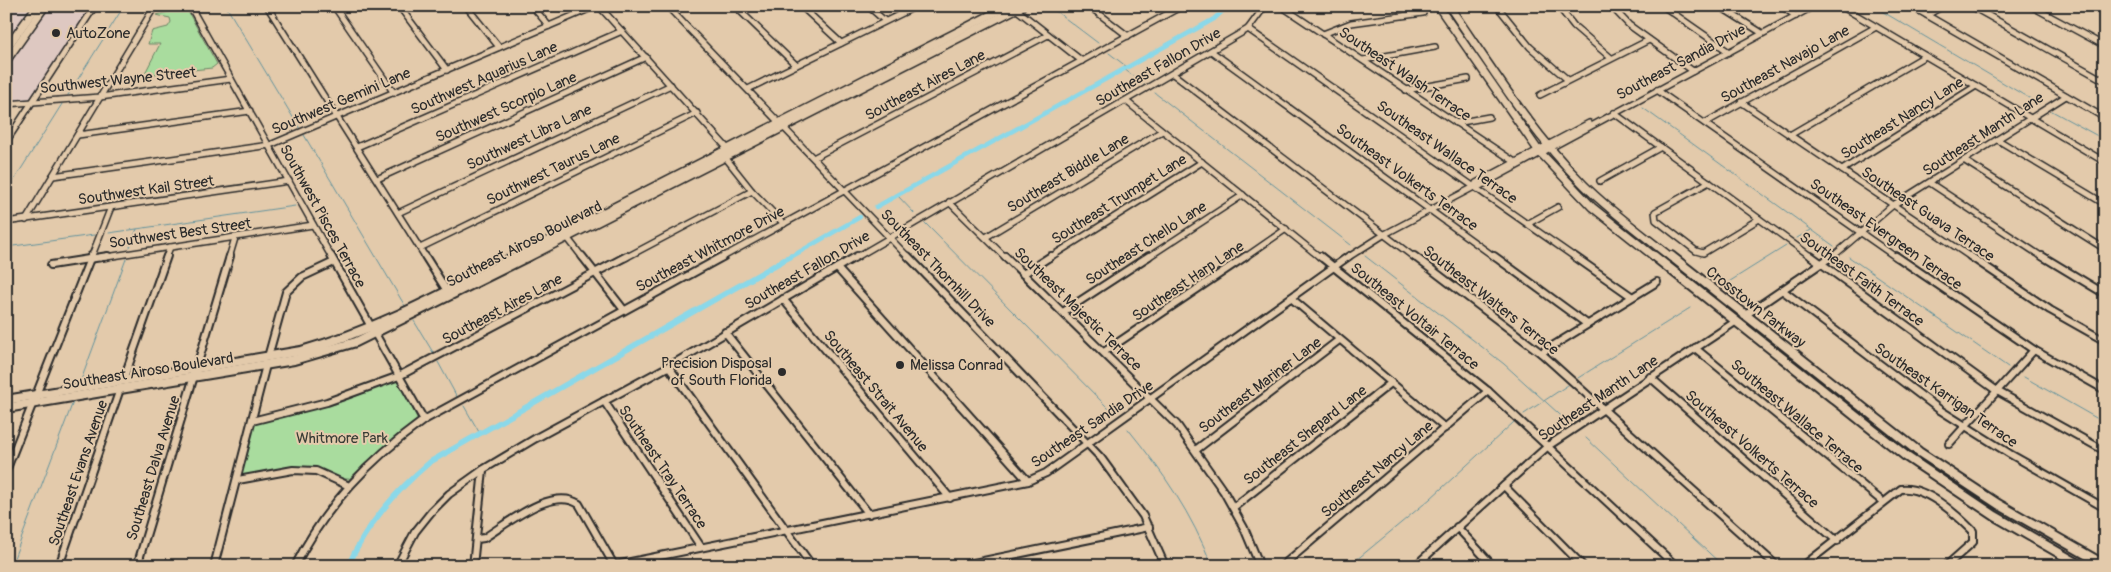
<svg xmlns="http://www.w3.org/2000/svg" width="2111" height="572" font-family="Pangolin,sans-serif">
<rect width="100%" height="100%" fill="#e3caab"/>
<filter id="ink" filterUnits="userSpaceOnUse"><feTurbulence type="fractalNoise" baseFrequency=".02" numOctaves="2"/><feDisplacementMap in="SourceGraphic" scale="10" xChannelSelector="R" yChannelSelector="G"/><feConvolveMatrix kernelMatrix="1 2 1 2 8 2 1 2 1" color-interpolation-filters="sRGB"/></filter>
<g filter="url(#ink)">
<!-- built -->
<g fill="#dec8c1">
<path d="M6 6H32L6 42Z"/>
<path d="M49 6H93L31 101 6 103V68Z"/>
</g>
<!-- green -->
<g fill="#a9dc9e" stroke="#6a8464">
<path d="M186 8 217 64 212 68 144 75 160 44H148L152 31 168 27 171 22 170 18 156 15Z"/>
<path d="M395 381 400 382 418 420 380 450 349 479H341L315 469 243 476 241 473 253 427 257 423 335 404Z"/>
</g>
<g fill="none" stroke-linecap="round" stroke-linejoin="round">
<!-- stream -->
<g stroke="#64939d" stroke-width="1">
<path d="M226 6 300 129"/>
<path d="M1049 6 1098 43"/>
<path d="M1873 6 2039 104"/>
<path d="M1109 53 1127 67"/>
<path d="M1124 69 1144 84"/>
<path d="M1155 93 1351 245"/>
<path d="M68 95 124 6"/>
<path d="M1643 108 1834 246"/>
<path d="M2052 111 2105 140"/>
<path d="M304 135 405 306"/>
<path d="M6 193 62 104"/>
<path d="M898 196 914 213"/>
<path d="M925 223 1112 412"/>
<path d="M109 233 295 206"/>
<path d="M1797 238 1811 230"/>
<path d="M6 247 94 235"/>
<path d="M130 247 137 229"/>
<path d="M1365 256 1504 364 1569 423"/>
<path d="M1849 257 2008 367"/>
<path d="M1727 283 1786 246"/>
<path d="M414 321 434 354"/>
<path d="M438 362 457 397"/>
<path d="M2024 377 2105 423"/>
<path d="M1578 378 1690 308"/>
<path d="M80 383 126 259"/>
<path d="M464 406 479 432"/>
<path d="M1524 414 1568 385"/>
<path d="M1128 429C1163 472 1192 514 1212 566"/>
<path d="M1586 438 1723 566"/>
<path d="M11 566 73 402"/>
<path d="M1349 566 1430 499 1514 422"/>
</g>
<!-- canal-far1 -->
<g stroke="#8ad8e9" stroke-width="4.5">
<path d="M876 207 1214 19 1228 6"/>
<path d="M789 258 860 217"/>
</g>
<!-- canal -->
<path stroke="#8ad8e9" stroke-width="5.5" d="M348 566C367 524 395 492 430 462L791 256"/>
<defs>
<g id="minor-far1">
<path d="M190 6 332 258"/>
<path d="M267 6 426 258"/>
<path d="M334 6 394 93"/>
<path d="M399 6 447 70"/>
<path d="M466 6 499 47"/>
<path d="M532 6 549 26"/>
<path d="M599 6 728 149"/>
<path d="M667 6 909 258"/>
<path d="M735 6 796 65"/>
<path d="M801 6 841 43"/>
<path d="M868 6 885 21"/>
<path d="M1012 6 1082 61"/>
<path d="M1089 6 1128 36"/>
<path d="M1281 6 1515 162"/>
<path d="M1497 6 1530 47 1568 80"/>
<path d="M1558 6 1574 26 1611 58"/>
<path d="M1611 6 1629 25 1693 71"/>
<path d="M1663 6 1729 52"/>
<path d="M1719 6 1762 33"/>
<path d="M1781 6 1796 16"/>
<path d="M1841 6 2105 162"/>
<path d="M1911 6 2105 118"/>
<path d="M1971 6 2105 81"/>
<path d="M2031 6 2105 46"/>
<path d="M2092 6 2105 13"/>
<path d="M1927 15 1943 6"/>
<path d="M1248 29 1576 258"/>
<path d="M1323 34 1351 23 1423 13"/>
<path d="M1211 51 1496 258"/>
<path d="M1363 60 1435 47"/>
<path d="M1173 74 1415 258"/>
<path d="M748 89 917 6"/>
<path d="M1406 90 1468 79"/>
<path d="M1657 90 1897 258"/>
<path d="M1540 95 1649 40"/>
<path d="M1126 101 1321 258"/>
<path d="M1741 102 1972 258"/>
<path d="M6 104 100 97 231 79"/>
<path d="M1614 113 1813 258"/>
<path d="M1456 123 1489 117"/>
<path d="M1705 123 1876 27"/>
<path d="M78 135 250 111"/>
<path d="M1790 135 1925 56"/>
<path d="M1998 140 2105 204"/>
<path d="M6 142 95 6"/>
<path d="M357 147 622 31"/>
<path d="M725 157 752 191 784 224"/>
<path d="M815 157 1048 35"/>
<path d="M1965 161 2105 249"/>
<path d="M1842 170 1976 86"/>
<path d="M53 176 270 145 596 6"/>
<path d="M377 179 646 57"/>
<path d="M1600 181 1661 147"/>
<path d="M1709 182 1655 212 1656 220 1696 251 1703 253 1759 219"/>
<path d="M1930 183 2044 258"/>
<path d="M1474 187 1476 183 1589 123"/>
<path d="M949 202 1006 258"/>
<path d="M398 213 671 85"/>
<path d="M26 220 155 6"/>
<path d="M6 222 289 181"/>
<path d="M1529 223 1558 207"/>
<path d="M566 236 583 258"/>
<path d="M986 237 1162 131"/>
<path d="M420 248 697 113"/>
<path d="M91 258 111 207"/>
<path d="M100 258 313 225"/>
<path d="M166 258 170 247"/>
<path d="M229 258 235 238"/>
<path d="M625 258 752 191"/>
<path d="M721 258 1182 6"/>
<path d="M855 258 1248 29 1265 6"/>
<path d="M1049 258 1202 162"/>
<path d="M1147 258 1243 195"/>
<path d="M1244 258 1286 229"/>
<path d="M1347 258 1385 234 1474 187 1480 186 1814 6"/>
<path d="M1831 258 1893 205 2066 96"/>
</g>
<g id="minor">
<path d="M331 256 424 420"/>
<path d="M425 256 447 291"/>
<path d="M582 256 624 310"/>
<path d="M908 256 1101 458 1143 516 1165 566"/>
<path d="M1005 256 1177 425 1224 492 1244 528 1260 566"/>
<path d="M1320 256 1488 391 1676 566"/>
<path d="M1414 256 1541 353 1777 566"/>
<path d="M1494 256 1587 324"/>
<path d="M1574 256 1631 296"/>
<path d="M1811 256 1997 391 2105 451"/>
<path d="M1896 256 2034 350 2105 390"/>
<path d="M1970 256 2050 310 2105 341"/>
<path d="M2042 256 2105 294"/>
<path d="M51 265 108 256"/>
<path d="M837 268 1028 481"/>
<path d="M1023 274 1051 256"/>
<path d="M1782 290 1940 410 2010 454 2105 508"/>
<path d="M1291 298 1445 428"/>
<path d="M783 299 950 498"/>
<path d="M1063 312 1149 256"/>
<path d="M1744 316 1832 256"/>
<path d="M725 332 869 514"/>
<path d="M1695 348 1883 502"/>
<path d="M1104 352 1246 256"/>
<path d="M1541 353 1657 282"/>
<path d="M268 357 286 292 302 277 334 262"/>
<path d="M668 366 812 566"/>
<path d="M1650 377 1837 541"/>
<path d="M123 381 167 256"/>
<path d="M604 401 701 547"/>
<path d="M252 421 327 402 399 376 627 256"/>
<path d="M1949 444 2034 350"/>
<path d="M1197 449 1339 340"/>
<path d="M6 471 91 256"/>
<path d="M238 480 293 470 316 471 347 485"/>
<path d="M1504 486 1583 566"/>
<path d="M1234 507 1391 383"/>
<path d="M1457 527 1493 566"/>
<path d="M477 539 484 538C508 523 552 486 579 504L614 565"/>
<path d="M59 566 120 389"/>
<path d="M137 566 230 256"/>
<path d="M214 566 266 365"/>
<path d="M295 566C326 505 369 460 424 420L724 256"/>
<path d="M397 566 415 532 431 512 449 494 484 469 536 438 671 365 857 256"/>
<path d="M473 566 483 470"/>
<path d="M611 566 1028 481 1046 473 1349 256"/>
<path d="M959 566 1149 527"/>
<path d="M1282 566 1488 391"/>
<path d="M1415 566 1548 446 1735 322"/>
<path d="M1803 566 1901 489C1926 486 1956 514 1973 531V542L1946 566"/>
</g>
<g id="major-far1">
<path d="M1438 6 1538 150 1592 207 1656 258"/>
<path d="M1449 6C1491 67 1531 132 1584 185 1611 212 1642 234 1672 258"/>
<path d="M6 49 37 6"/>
<path d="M6 61 45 6"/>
<path d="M514 258 1008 6"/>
<path d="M527 258 1022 6"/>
</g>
<g id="major">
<path d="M1654 256 1907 457 1995 516 2082 566"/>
<path d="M1671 256 1919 452 1998 504 2105 565"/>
<path d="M6 400 301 351C377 330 446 292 516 256"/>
<path d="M6 408 294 360 356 342 529 256"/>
</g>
</defs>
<!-- minor-far1 casing -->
<use href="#minor-far1" stroke="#2b2b2b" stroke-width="8"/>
<!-- minor casing -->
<use href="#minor" stroke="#2b2b2b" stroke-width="10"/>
<!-- major-far1 casing -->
<use href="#major-far1" stroke="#2b2b2b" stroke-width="10"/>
<!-- major casing -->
<use href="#major" stroke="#2b2b2b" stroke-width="12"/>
<!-- minor-far1 -->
<use href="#minor-far1" stroke="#e3caab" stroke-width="5"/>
<!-- minor -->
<use href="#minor" stroke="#e3caab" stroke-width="6"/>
<!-- major-far1 -->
<use href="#major-far1" stroke="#e3caab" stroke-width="7"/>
<!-- major -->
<use href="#major" stroke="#e3caab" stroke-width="8"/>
</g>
</g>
<!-- markers -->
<g fill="#2b2b2b" stroke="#e3caab" stroke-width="2">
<circle cx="56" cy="33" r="5"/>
<circle cx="900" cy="365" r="5"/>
<circle cx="782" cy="372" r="5"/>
</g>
<g text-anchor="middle" stroke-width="4" stroke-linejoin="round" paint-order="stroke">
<!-- poi labels -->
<g font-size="15" fill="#2b2b2b" stroke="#e3caab" text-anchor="start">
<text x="66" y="38">AutoZone</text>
<text x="772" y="368" text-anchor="end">Precision Disposal<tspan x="772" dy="17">of South Florida</tspan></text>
<text x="910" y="370">Melissa Conrad</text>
</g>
<!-- street labels -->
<g font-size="15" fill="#2b2b2b" stroke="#e3caab">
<text transform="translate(1681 62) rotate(-28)" y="5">Southeast Sandia Drive</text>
<text transform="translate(1785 64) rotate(-29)" y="5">Southeast Navajo Lane</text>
<text transform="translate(1158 67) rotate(-30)" y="5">Southeast Fallon Drive</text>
<text transform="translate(1405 74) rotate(34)" y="5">Southeast Walsh Terrace</text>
<text transform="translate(484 78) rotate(-24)" y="5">Southwest Aquarius Lane</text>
<text transform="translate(118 80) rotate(-6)" y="5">Southwest Wayne Street</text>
<text transform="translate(925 85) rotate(-28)" y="5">Southeast Aires Lane</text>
<text transform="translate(341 101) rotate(-23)" y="5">Southwest Gemini Lane</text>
<text transform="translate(506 107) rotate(-24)" y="5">Southwest Scorpio Lane</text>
<text transform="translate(1902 118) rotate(-32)" y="5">Southeast Nancy Lane</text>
<text transform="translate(1983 134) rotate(-33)" y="5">Southeast Manth Lane</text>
<text transform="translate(529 137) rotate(-25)" y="5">Southwest Libra Lane</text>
<text transform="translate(1447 152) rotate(35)" y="5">Southeast Wallace Terrace</text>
<text transform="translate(553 169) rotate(-26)" y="5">Southwest Taurus Lane</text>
<text transform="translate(1068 173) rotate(-31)" y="5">Southeast Biddle Lane</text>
<text transform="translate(1407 177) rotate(36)" y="5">Southeast Volkerts Terrace</text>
<text transform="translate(146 190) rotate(-8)" y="5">Southwest Kail Street</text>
<text transform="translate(1119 199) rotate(-32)" y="5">Southeast Trumpet Lane</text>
<text transform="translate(1928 214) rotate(34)" y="5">Southeast Guava Terrace</text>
<text transform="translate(323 216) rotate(61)" y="5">Southwest Pisces Terrace</text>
<text transform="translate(180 233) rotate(-8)" y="5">Southwest Best Street</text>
<text transform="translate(1886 234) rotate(35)" y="5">Southeast Evergreen Terrace</text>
<text transform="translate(1146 243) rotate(-33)" y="5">Southeast Chello Lane</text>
<text transform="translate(524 244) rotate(-27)" y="5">Southeast Airoso Boulevard</text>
<text transform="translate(710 249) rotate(-28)" y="5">Southeast Whitmore Drive</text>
<text transform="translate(938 268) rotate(46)" y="5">Southeast Thornhill Drive</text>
<text transform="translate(807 270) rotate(-30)" y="5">Southeast Fallon Drive</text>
<text transform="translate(1862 279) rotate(36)" y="5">Southeast Faith Terrace</text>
<text transform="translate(1188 281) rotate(-34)" y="5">Southeast Harp Lane</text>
<text transform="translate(1491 300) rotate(38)" y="5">Southeast Walters Terrace</text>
<text transform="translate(1756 307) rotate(38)" y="5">Crosstown Parkway</text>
<text transform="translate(502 309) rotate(-28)" y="5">Southeast Aires Lane</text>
<text transform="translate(1078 309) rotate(44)" y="5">Southeast Majestic Terrace</text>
<text transform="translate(1415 316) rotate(39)" y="5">Southeast Voltair Terrace</text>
<text transform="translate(148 371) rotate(-9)" y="5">Southeast Airoso Boulevard</text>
<text transform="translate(1260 385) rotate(-37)" y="5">Southeast Mariner Lane</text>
<text transform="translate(876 391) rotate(50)" y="5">Southeast Strait Avenue</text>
<text transform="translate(1946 395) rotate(35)" y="5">Southeast Karrigan Terrace</text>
<text transform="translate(1598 398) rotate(-34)" y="5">Southeast Manth Lane</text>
<text transform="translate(1797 416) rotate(40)" y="5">Southeast Wallace Terrace</text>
<text transform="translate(1092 424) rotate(-34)" y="5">Southeast Sandia Drive</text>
<text transform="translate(1305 435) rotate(-38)" y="5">Southeast Shepard Lane</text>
<text transform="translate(1752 449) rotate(41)" y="5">Southeast Volkerts Terrace</text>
<text transform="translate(663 467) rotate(56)" y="5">Southeast Tray Terrace</text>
<text transform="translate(153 468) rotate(-73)" y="5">Southeast Dalva Avenue</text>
<text transform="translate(1377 469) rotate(-40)" y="5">Southeast Nancy Lane</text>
<text transform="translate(78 473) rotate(-71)" y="5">Southeast Evans Avenue</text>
</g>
<!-- park labels -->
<g font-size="15" fill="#383d36" stroke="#e3caab">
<text x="342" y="443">Whitmore Park</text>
</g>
</g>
<!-- margin -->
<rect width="2111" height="572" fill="none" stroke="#e3caab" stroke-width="25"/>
<rect x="12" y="12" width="2086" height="547" fill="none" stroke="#2b2b2b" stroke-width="2" filter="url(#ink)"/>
</svg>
